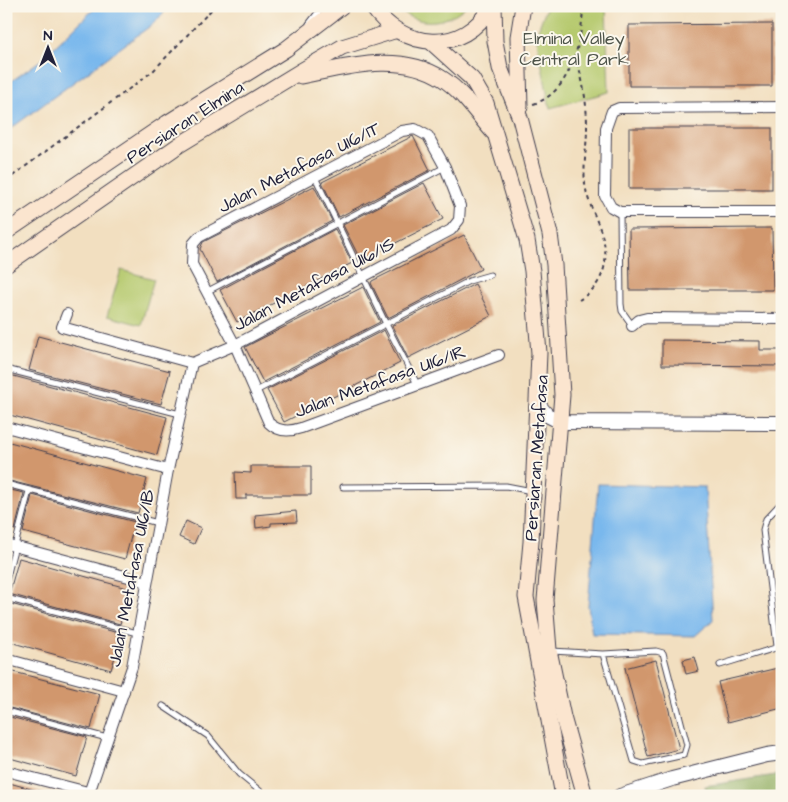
<svg xmlns="http://www.w3.org/2000/svg" width="788" height="802" font-family="'Architects Daughter',sans-serif">
<rect width="100%" height="100%" fill="#fbf7ec"/>
<filter id="ink" filterUnits="userSpaceOnUse"><feTurbulence type="fractalNoise" baseFrequency=".02" numOctaves="2"/><feDisplacementMap in="SourceGraphic" scale="10" xChannelSelector="R" yChannelSelector="G"/><feConvolveMatrix kernelMatrix="1 2 1 2 8 2 1 2 1" color-interpolation-filters="sRGB"/></filter>
<filter id="wash" filterUnits="userSpaceOnUse"><feTurbulence type="fractalNoise" baseFrequency=".0096" numOctaves="4" result="noise"/><feDisplacementMap in="SourceGraphic" scale="20" xChannelSelector="R" yChannelSelector="G"/><feGaussianBlur stdDeviation="1.12" result="paint"/><feColorMatrix in="noise" values="0 0 0 0 0 0 0 0 0 0 0 0 0 0 0 0 0 1.4 0 .05"/><feComposite in="paint" operator="in"/></filter>
<g filter="url(#wash)">
<rect width="100%" height="100%" fill="#f2dfc0"/>
<!-- green -->
<g fill="#b5c96d" stroke="#6c7654">
<path d="M395 6H466C445 26 415 27 395 6Z"/>
<path d="M547 6H606L609 92 550 108 536 35Z"/>
<path d="M121 270 154 279 141 325 107 316Z"/>
</g>
<!-- forest -->
<path fill="#90ad60" stroke="#59684e" d="M782 774V796H707L705 786Z"/>
<!-- water -->
<g fill="#79b8ed" stroke="#4e6d94">
<path d="M97 6H170L153 24 6 132V85L41 60Z"/>
<path d="M598 484 705 487 713 620 695 636 592 634 588 606Z"/>
</g>
<g id="blocks">
<!-- building -->
<g fill="#d1976d">
<path d="M772 24V86H629V25Z"/>
<rect x="629" y="128" width="143" height="61"/>
<path d="M413 136 430 170 339 217 322 182Z"/>
<path d="M424 183 443 219 364 259H360L343 225Z"/>
<path d="M314 186 332 221 217 282 200 249 203 242Z"/>
<path d="M772 228 773 290H630L629 229Z"/>
<path d="M335 229 352 263 237 322 220 290Z"/>
<path d="M464 235 481 269 388 318 371 283 372 281Z"/>
<path d="M475 284 491 316 408 358 392 326Z"/>
<path d="M363 287 380 322 263 382 245 347Z"/>
<path d="M384 330 400 363 284 422 267 390Z"/>
<path d="M38 336 170 371 161 404 29 370Z"/>
<path d="M662 340 760 341V350H782V366L662 365Z"/>
<path d="M6 374 167 417 157 455 6 414Z"/>
<path d="M6 441 147 479 138 513 6 480Z"/>
<path d="M251 466H311V495H246V499H236L235 472 251 473Z"/>
<path d="M6 489 24 493 15 530 6 527Z"/>
<path d="M32 495 135 522 125 559 23 532Z"/>
<path d="M296 511 297 522 271 523V526L256 528 255 515Z"/>
<path d="M186 521 201 528 194 544 179 537Z"/>
<path d="M19 558 130 589 120 624 9 594Z"/>
<path d="M7 603 122 634 111 670 6 641Z"/>
<path d="M695 657 699 671 686 674 683 660Z"/>
<path d="M656 660 679 749 648 757 625 668Z"/>
<path d="M782 667V708L728 722 718 682Z"/>
<path d="M6 670 100 694 91 729 6 707Z"/>
<path d="M6 716 87 737 76 776 6 757Z"/>
<path d="M6 782 45 793 44 796H6Z"/>
</g>
</g>
</g>
<g filter="url(#ink)">
<use href="#blocks" fill-opacity="0" stroke="#413e4f" stroke-width="1"/>
<g fill="none" stroke-linecap="round" stroke-linejoin="round">
<defs>
<g id="service">
<path d="M309 24 323 6"/>
<path d="M315 177 386 324 417 384"/>
<path d="M620 212 621 304 622 311 632 325"/>
<path d="M206 292 445 167"/>
<path d="M6 369 180 414"/>
<path d="M256 391 469 281 490 275"/>
<path d="M6 484 158 523"/>
<path d="M343 487 506 486 532 491"/>
<path d="M6 581 29 491"/>
<path d="M6 598 137 633"/>
<path d="M777 646 763 530 766 519 782 502"/>
<path d="M552 651 603 654 656 651 663 653 687 745 684 755 643 764 634 761 603 654"/>
<path d="M720 665 782 646"/>
<path d="M163 706 208 736 239 774 266 796"/>
<path d="M6 711 107 738"/>
</g>
<g id="minor">
<path d="M782 107 619 108 612 111 606 128 605 196 611 207 620 212H782"/>
<path d="M67 314 62 327 192 363 235 345 451 230 459 220 460 206 445 167 428 136 415 129 402 131 199 237 193 244 192 264 235 345 269 423C278 432 289 432 301 428L499 355"/>
<path d="M632 326 639 320 647 318 782 319"/>
<path d="M6 427 168 470"/>
<path d="M6 544 147 582"/>
<path d="M6 659 124 691"/>
<path d="M6 771 88 792"/>
<path d="M88 796 132 667 168 470 192 363"/>
</g>
<g id="tertiary">
<path d="M537 403 547 415 561 422 782 423"/>
<path d="M620 796 672 779 767 755 782 753"/>
</g>
<g id="secondary">
<path d="M372 6C401 50 464 56 491 6"/>
<path d="M494 6 495 41 500 68 520 118 550 234 554 265 562 395 545 600 549 650 563 717 585 796"/>
<path d="M431 42 472 79 486 103 527 240 532 271 539 353 531 542 526 597 563 796"/>
<path d="M301 76C346 67 401 51 443 79 463 92 477 114 493 132"/>
<path d="M520 107 518 37 523 6"/>
<path d="M6 232 167 123 286 49 342 6"/>
<path d="M6 265 179 145 301 71 342 47 394 31"/>
</g>
</defs>
<!-- service casing -->
<use href="#service" stroke="#413e4f" stroke-width="7"/>
<!-- minor casing -->
<use href="#minor" stroke="#413e4f" stroke-width="12"/>
<!-- tertiary casing -->
<use href="#tertiary" stroke="#413e4f" stroke-width="16"/>
<!-- secondary casing -->
<use href="#secondary" stroke="#413e4f" stroke-width="17"/>
<!-- path -->
<g stroke="#413e4f" stroke-width="2" stroke-dasharray="4 4" stroke-linecap="butt">
<path d="M575 55C583 78 587 103 587 127 587 146 583 165 585 184 589 214 611 236 604 268 600 283 592 292 579 300"/>
<path d="M533 104C571 93 582 41 583 6"/>
<path d="M6 181 153 71 215 6"/>
</g>
<!-- service -->
<use href="#service" stroke="#fff" stroke-width="5"/>
<!-- minor -->
<use href="#minor" stroke="#fff" stroke-width="10"/>
<!-- tertiary -->
<use href="#tertiary" stroke="#fff" stroke-width="14"/>
<!-- secondary -->
<use href="#secondary" stroke="#fbe5cf" stroke-width="15"/>
</g>
</g>
<g text-anchor="middle" stroke-width="4" stroke-linejoin="round" paint-order="stroke">
<!-- park labels -->
<g font-size="18" fill="#4e544a" stroke="#fbf7ec">
<text x="574" y="44">Elmina Valley<tspan x="574" dy="21">Central Park</tspan></text>
</g>
<!-- street labels -->
<g font-size="18" fill="#22223b" stroke="#fbf7ec">
<text transform="translate(185 122) rotate(-33)" y="6">Persiaran Elmina</text>
<text transform="translate(299 167) rotate(-27)" y="6">Jalan Metafasa U16/1T</text>
<text transform="translate(314 284) rotate(-28)" y="6">Jalan Metafasa U16/1S</text>
<text transform="translate(380 381) rotate(-20)" y="6">Jalan Metafasa U16/1R</text>
<text transform="translate(536 458) rotate(-86)" y="6">Persiaran Metafasa</text>
<text transform="translate(131 578) rotate(-79)" y="6">Jalan Metafasa U16/1B</text>
</g>
</g>
<!-- margin -->
<rect width="788" height="802" fill="none" stroke="#fbf7ec" stroke-width="25"/>
<!-- north arrow -->
<g transform="translate(48 48)" stroke="#fbf7ec" stroke-width="4" paint-order="stroke">
<path d="M0-4L9 19L0 12L-9 19Z" fill="#22223b"/>
<text y="-8" font-size="14" font-weight="bold" text-anchor="middle" fill="#22223b">N</text>
</g>
</svg>
